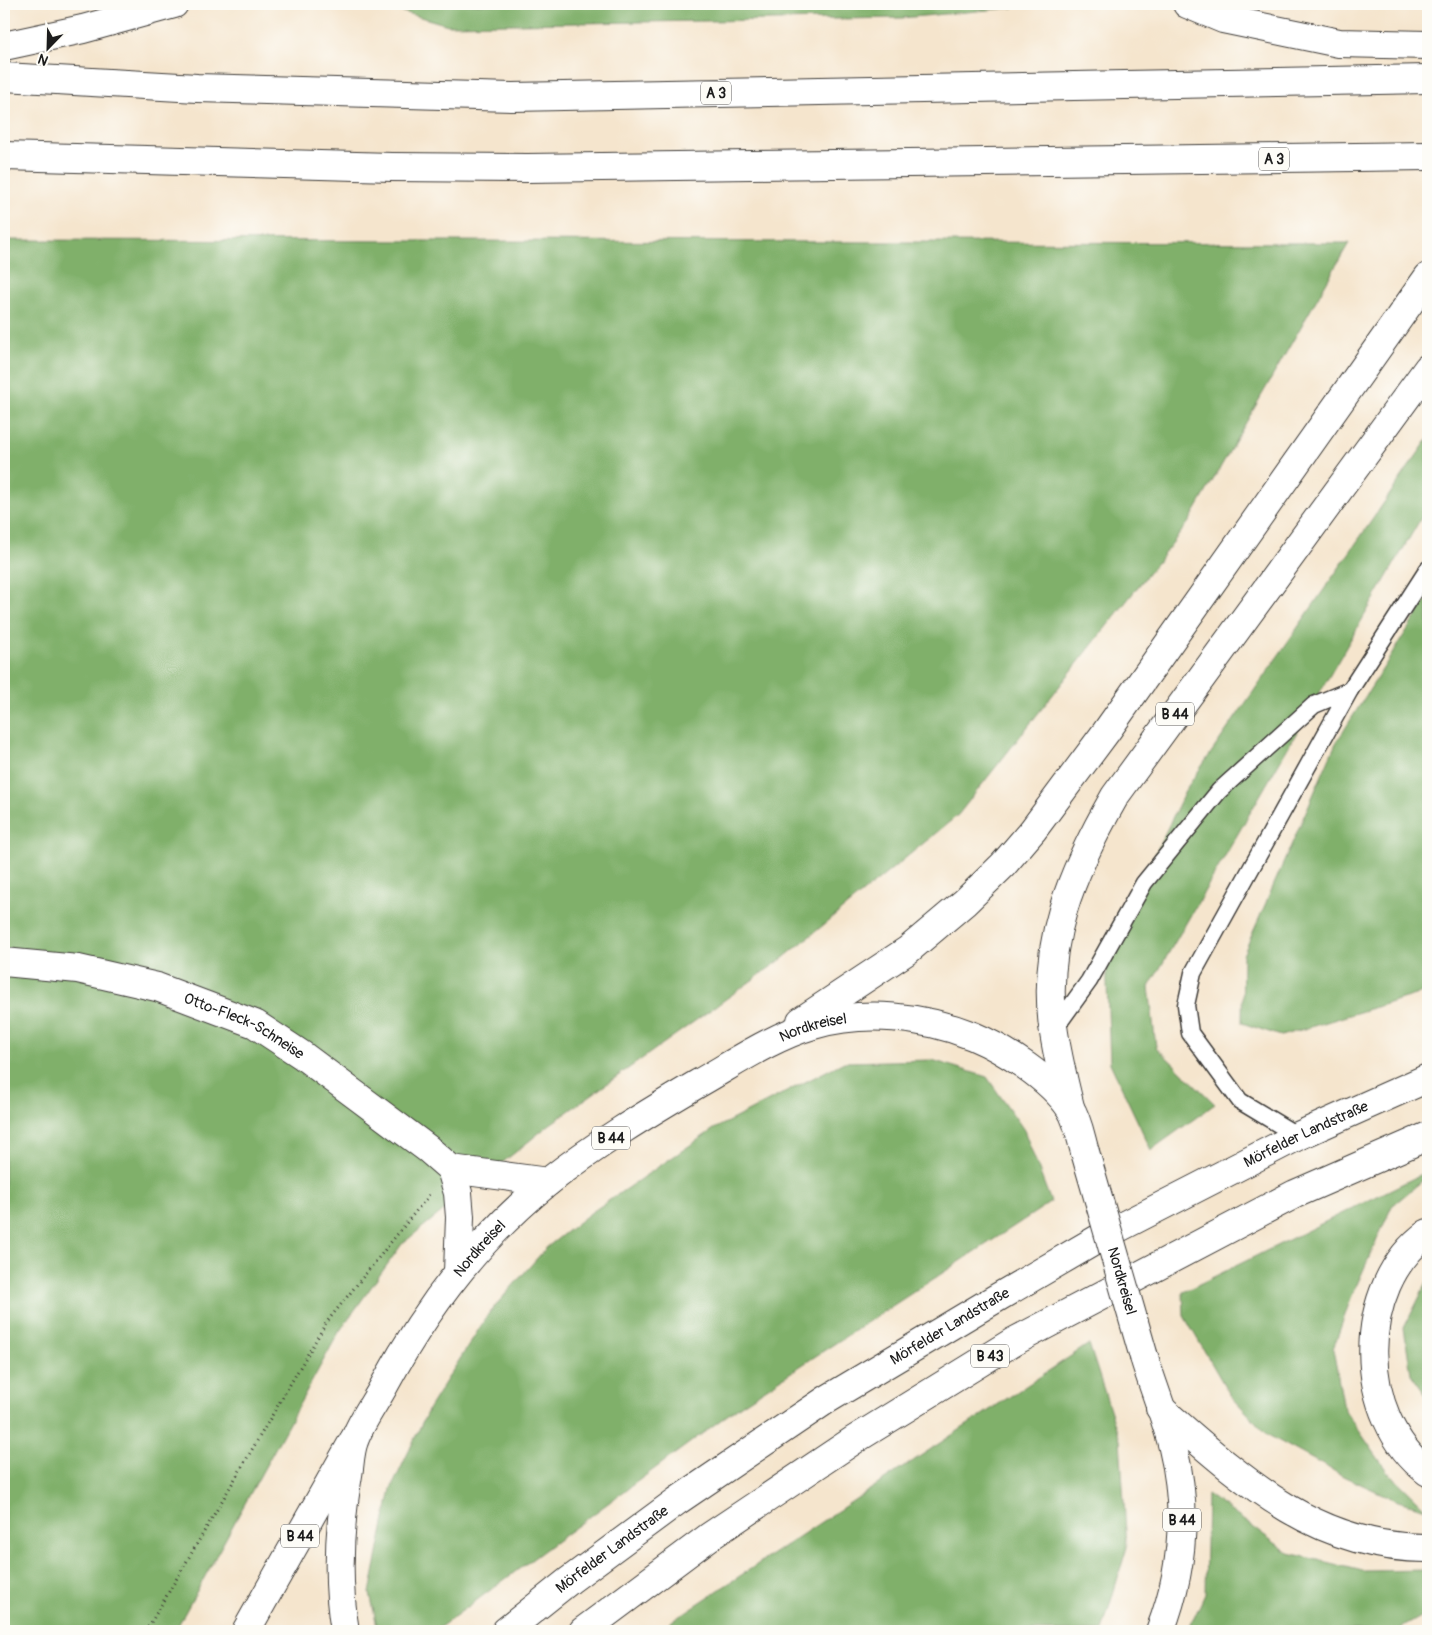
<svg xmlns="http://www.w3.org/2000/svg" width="1432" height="1635" font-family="Pangolin,sans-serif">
<rect width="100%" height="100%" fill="#fdfcf7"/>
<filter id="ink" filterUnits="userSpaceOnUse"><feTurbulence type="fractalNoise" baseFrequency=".02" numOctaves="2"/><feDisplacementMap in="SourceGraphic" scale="10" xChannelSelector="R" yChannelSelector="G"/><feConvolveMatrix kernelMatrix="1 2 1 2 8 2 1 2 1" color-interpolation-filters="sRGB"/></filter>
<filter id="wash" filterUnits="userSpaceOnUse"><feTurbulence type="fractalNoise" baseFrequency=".0096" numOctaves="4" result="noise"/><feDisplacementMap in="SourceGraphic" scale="20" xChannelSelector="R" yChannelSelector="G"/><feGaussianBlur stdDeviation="1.12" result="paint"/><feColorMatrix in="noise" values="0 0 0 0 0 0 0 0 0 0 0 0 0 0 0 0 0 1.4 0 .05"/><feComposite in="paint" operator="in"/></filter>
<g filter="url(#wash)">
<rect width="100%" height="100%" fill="#f5e5cd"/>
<!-- forest -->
<g fill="#80b06a" stroke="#4e6643">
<path d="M375 4H1052L902 18 448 25Z"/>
<path d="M4 240 1349 243 1189 522 958 815 782 959 549 1125 402 1244 339 1332 175 1631H4Z"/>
<path d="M1428 439V506L1149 987 1156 1047 1215 1104 1151 1150 1110 1063 1106 958 1186 789Z"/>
<path d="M1428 597V991L1281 1036 1242 1023 1243 955 1336 743Z"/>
<path d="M932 1060 987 1077 1024 1130 1051 1202 741 1405 435 1631H378L370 1593 391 1489 429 1408 489 1313 546 1248 589 1214 714 1129 844 1062Z"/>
<path d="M1428 1171V1176L1392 1206 1351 1298 1333 1349 1344 1409 1387 1471 1426 1509 1398 1501 1345 1477 1268 1435 1230 1395 1184 1316 1183 1292Z"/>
<path d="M1428 1280V1398L1411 1374 1404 1328Z"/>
<path d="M1089 1344 1120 1440 1127 1547 1102 1631H657Z"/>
<path d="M1207 1494 1289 1553 1363 1571 1428 1570V1613L1396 1631H1188L1205 1594Z"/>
</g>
</g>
<g filter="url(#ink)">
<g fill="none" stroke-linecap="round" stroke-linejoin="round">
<defs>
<g id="service">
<path d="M1053 1031 1089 981 1144 883 1219 791 1314 705 1350 690"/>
<path d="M1298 1136 1240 1101 1190 1033 1186 1005 1193 973 1350 690 1428 569"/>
</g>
<g id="minor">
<path id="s1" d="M4 962 78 969 157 987 255 1024 302 1055 428 1149 451 1169 458 1193 460 1217 458 1272"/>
<path d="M451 1169 548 1182"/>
</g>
<g id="primary">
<path d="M801 1021 908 950 965 902 1003 865 1033 830 1106 732 1428 277"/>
<path d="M1070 1107C1064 1083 1058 1058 1054 1033 1040 945 1072 871 1115 796L1428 368"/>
<path d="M1144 1357C1153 1387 1166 1418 1173 1448 1188 1510 1183 1572 1160 1631"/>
<path id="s2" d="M345 1631C336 1579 339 1527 348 1475 350 1464 350 1451 354 1441 361 1421 375 1403 385 1384 426 1308 480 1237 548 1182 595 1145 648 1113 699 1083 736 1062 772 1037 813 1025 865 1010 923 1016 973 1036 1004 1049 1051 1079 1070 1108 1078 1120 1081 1139 1085 1152"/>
</g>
<g id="trunk">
<path d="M1428 1233C1354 1286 1356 1418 1428 1472"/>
<path d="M246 1631 353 1441"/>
<path id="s3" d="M506 1631 570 1580 677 1501 826 1400 995 1299 1103 1236 1298 1136 1428 1078"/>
<path d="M583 1631 709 1537 854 1440 1013 1342 1295 1194 1428 1136"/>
</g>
<g id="motorway">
<path d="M1187 4 1223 19 1339 43 1428 45"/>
<path d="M4 46 83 29 174 4"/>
<path d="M4 77 197 88 512 97 1428 79"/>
<path d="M4 156 392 167 527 168 1428 156"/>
<path d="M1160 1408C1239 1477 1315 1549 1428 1548"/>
</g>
</defs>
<!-- service casing -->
<use href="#service" stroke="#3d3a37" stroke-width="19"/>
<!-- minor casing -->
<use href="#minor" stroke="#3d3a37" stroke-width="30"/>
<!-- primary casing -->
<use href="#primary" stroke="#3d3a37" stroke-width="30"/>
<!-- trunk casing -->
<use href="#trunk" stroke="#3d3a37" stroke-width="30"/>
<!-- motorway casing -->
<use href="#motorway" stroke="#3d3a37" stroke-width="30"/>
<!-- path -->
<path stroke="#3d3a37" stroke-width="3" stroke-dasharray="1 4" stroke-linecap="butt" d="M146 1631 326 1323 429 1195"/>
<!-- service -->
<use href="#service" stroke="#fff" stroke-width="16"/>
<!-- minor -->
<use href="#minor" stroke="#fff" stroke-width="28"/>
<!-- primary -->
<use href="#primary" stroke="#fff" stroke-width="28"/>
<!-- trunk -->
<use href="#trunk" stroke="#fff" stroke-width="28"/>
<!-- motorway -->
<use href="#motorway" stroke="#fff" stroke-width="28"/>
<defs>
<g id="primary-bridge">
<path id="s4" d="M1085 1152 1144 1357"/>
</g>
</defs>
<!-- primary-bridge casing -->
<use href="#primary-bridge" stroke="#3d3a37" stroke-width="30" stroke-linecap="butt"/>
<!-- primary-bridge -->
<use href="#primary-bridge" stroke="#fff" stroke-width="28"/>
</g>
</g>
<g text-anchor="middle" stroke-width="4" stroke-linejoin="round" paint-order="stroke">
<!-- shield labels -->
<g fill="#fdfcf7" stroke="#605f5e" stroke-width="1">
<rect x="701" y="81.5" width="30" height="23" rx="4"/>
<rect x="1259" y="147.5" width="30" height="23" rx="4"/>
<rect x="1156" y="702.5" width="38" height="23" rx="4"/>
<rect x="592" y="1126.5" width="38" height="23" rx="4"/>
<rect x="971" y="1344.5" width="38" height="23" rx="4"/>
<rect x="1163" y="1508.5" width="38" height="23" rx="4"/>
<rect x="281" y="1524.5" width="38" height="23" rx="4"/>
</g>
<g font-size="14" font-weight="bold" fill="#1c1c1c">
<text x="716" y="98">A 3</text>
<text x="1274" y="164">A 3</text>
<text x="1175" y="719">B 44</text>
<text x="611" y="1143">B 44</text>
<text x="990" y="1361">B 43</text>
<text x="1182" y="1525">B 44</text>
<text x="300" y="1541">B 44</text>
</g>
<!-- street labels -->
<g font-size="15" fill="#1c1c1c" stroke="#fdfcf7">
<text dy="5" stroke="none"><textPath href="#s1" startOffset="251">Otto-Fleck-Schneise</textPath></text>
<text dy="5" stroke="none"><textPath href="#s2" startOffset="826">Nordkreisel</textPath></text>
<text dy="5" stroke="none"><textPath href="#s3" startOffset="944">Mörfelder Landstraße</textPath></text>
<text dy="5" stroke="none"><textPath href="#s2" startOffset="422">Nordkreisel</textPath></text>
<text dy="5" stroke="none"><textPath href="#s4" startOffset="134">Nordkreisel</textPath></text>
<text dy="5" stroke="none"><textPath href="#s3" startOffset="539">Mörfelder Landstraße</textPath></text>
<text dy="5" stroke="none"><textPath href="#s3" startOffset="134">Mörfelder Landstraße</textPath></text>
</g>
</g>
<!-- margin -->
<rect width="1432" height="1635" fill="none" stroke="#fdfcf7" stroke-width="20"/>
<!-- north arrow -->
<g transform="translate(48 48) rotate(203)" stroke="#fdfcf7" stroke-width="4" paint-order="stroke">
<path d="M0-4L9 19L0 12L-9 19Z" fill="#1c1c1c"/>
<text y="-8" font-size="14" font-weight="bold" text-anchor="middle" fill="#1c1c1c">N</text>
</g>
</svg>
